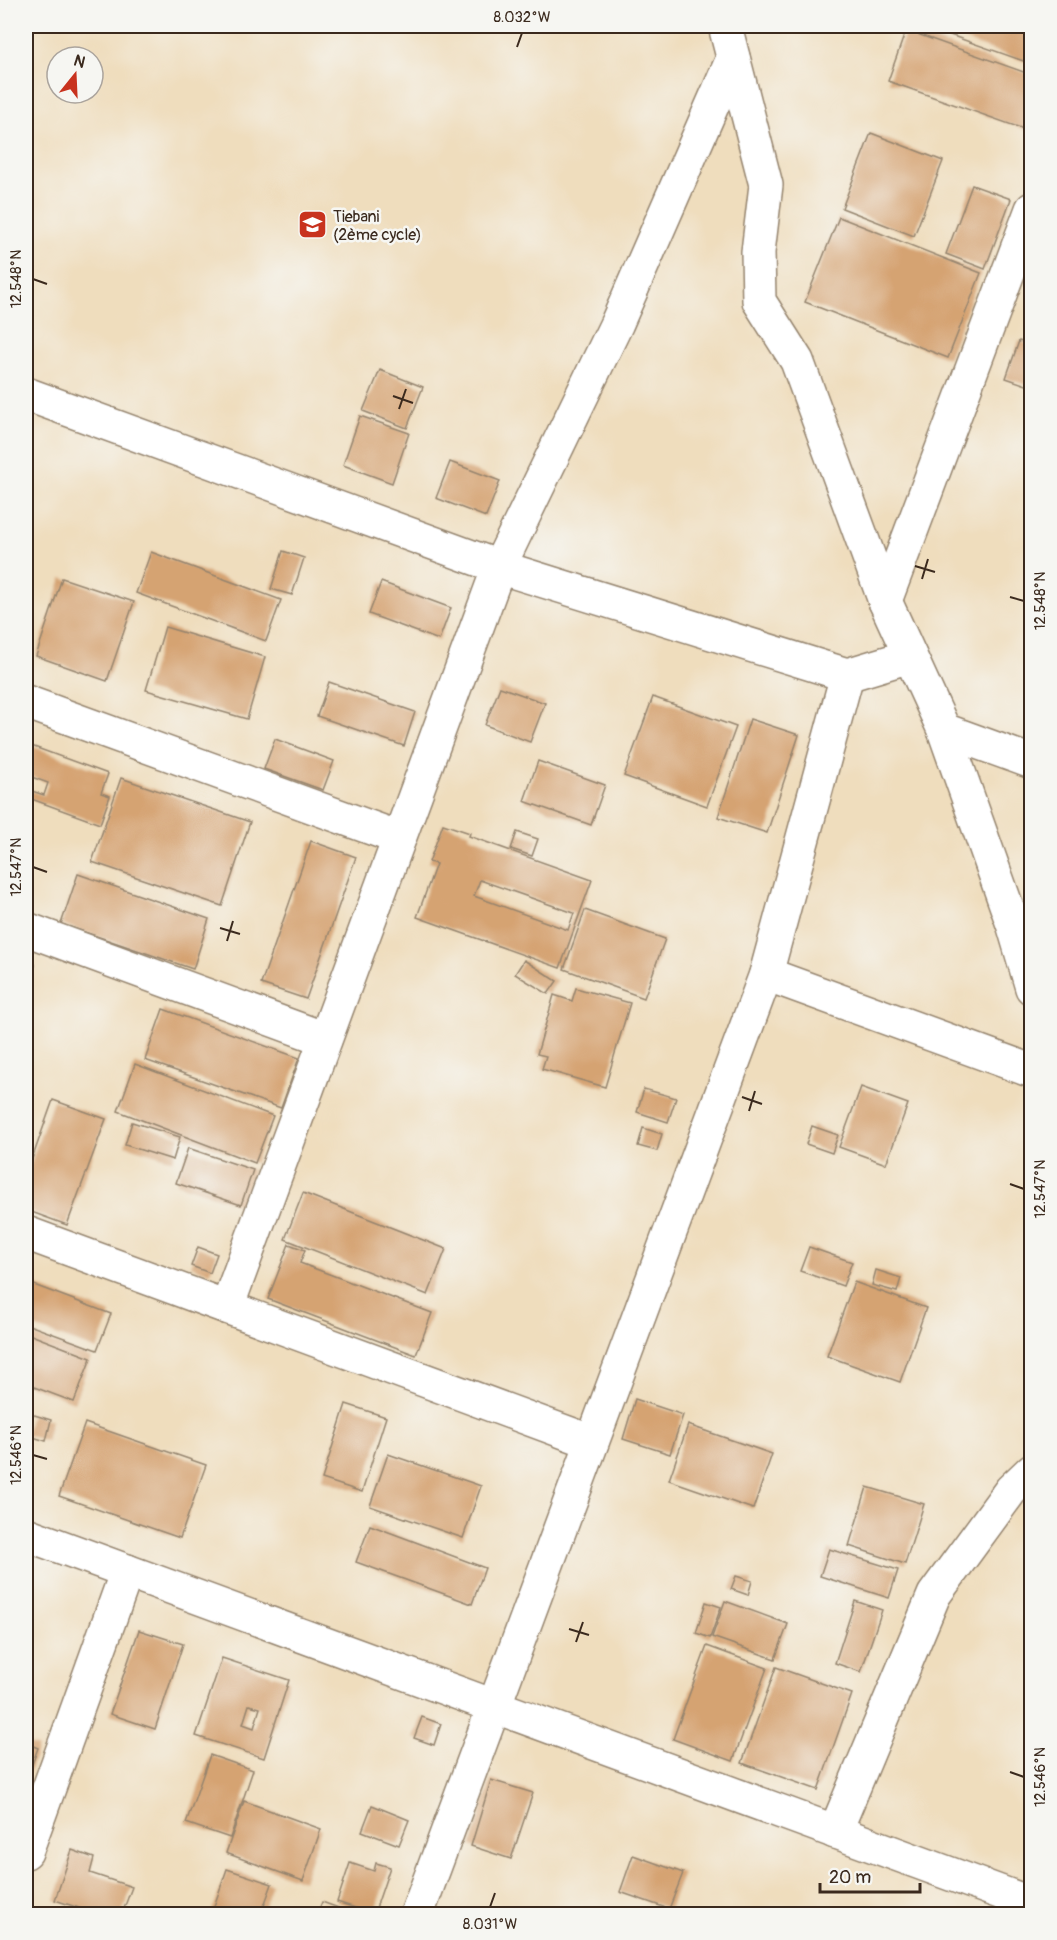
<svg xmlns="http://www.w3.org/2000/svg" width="1057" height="1940" font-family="Pangolin,sans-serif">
<rect width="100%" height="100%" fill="#f6f6f2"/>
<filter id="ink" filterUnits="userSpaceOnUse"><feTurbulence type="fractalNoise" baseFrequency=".0167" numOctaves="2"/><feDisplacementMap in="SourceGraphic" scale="12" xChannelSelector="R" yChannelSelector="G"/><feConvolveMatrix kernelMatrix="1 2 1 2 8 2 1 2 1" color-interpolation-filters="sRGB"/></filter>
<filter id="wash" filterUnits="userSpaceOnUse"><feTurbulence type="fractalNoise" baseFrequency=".008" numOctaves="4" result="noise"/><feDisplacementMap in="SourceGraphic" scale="24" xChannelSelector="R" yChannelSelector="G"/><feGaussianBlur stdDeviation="1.35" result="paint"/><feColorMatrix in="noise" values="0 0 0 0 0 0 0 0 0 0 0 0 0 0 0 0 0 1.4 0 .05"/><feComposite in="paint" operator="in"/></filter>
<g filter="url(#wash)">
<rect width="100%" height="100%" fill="#efddbd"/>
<g id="blocks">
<!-- building -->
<g fill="#d5a372" fill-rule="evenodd">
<path d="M934 26H1032V64L933 29Z"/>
<path d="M906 30 1032 75V132L888 81Z"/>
<path d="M871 133 943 161 914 236 842 208Z"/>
<path d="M972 185 1011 199 985 269 946 254Z"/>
<path d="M839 217 981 273 948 358 805 302Z"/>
<path d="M1019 341 1032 345V387L1006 378Z"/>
<path d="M380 370 423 387 407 428 363 411Z"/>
<path d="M360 416 409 433 392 483 343 465Z"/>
<path d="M450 462 500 481 486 517 436 498Z"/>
<path d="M283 551 304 558 292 595 271 589Z"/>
<path d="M151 552 281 600 266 641 136 593Z"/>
<path d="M62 578 134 602 107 681 36 656Z"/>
<path d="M381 582 451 608 439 640 369 614Z"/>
<path d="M165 627 265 657 247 719 146 690Z"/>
<path d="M329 682 415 712 404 746 317 716Z"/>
<path d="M500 687 545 703 530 742 485 725Z"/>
<path d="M653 697 736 727 707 806 624 776Z"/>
<path d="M750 719 799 735 767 833 718 817Z"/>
<path d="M275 739 334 761 323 790 264 769Z"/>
<path d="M26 744 108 774 101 793 110 796 100 824 26 797V789L44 795 48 783 26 775Z"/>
<path d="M538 761 605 785 591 825 524 801Z"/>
<path d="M121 778 250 822 222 906 92 862Z"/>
<path d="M443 824 470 833 469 836 592 880 560 968 417 917 436 864 429 862ZM480 880 574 913 568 930 474 896Z"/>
<path d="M517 832 538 839 532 856 511 849Z"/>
<path d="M311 841 356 857 306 999 261 984Z"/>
<path d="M78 874 209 919 193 969 61 924Z"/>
<path d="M585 910 665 939 644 998 564 969Z"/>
<path d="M524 960 557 981 548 994 515 974Z"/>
<path d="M26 962 35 965 26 993Z"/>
<path d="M576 988 630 1003 605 1087 542 1069 546 1056 537 1054 554 995 572 1001Z"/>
<path d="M163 1009 299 1058 281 1108 145 1060Z"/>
<path d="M135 1064 273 1116 255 1163 118 1111Z"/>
<path d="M861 1087 908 1104 886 1164 839 1147Z"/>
<path d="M644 1089 676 1098 668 1122 637 1112Z"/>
<path d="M53 1100 106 1119 67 1225 26 1210V1176Z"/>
<path d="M132 1122 180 1137 173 1160 125 1145Z"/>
<path d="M812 1126 838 1135 832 1153 806 1144Z"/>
<path d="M643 1128 662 1134 657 1151 638 1146Z"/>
<path d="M188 1148 253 1170 241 1205 176 1183Z"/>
<path d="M303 1193 446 1249 428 1295 285 1239Z"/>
<path d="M289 1244 305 1250 300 1263 432 1313 416 1355 268 1299Z"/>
<path d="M198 1247 217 1254 210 1273 191 1266Z"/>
<path d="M809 1247 852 1262 843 1286 800 1271Z"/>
<path d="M876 1270 901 1278 897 1292 872 1285Z"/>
<path d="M26 1282 111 1314 97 1350 26 1324Z"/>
<path d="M854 1282 926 1308 900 1382 827 1356Z"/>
<path d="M26 1333 91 1358 74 1402 26 1384Z"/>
<path d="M635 1399 683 1415 670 1454 623 1439Z"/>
<path d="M346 1404 386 1417 362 1492 322 1479Z"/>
<path d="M31 1414 51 1420 46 1441 26 1435Z"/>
<path d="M85 1423 206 1465 180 1538 59 1496Z"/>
<path d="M688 1425 772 1454 753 1509 669 1480Z"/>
<path d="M388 1454 481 1486 463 1538 370 1506Z"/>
<path d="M867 1487 924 1504 905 1564 849 1546Z"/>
<path d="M370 1525 485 1568 472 1604 356 1562Z"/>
<path d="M829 1549 898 1570 889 1598 820 1576Z"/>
<path d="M736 1576 752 1581 748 1595 731 1589Z"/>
<path d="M725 1601 788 1624 775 1659 712 1637Z"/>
<path d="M855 1601 882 1610 861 1672 835 1663Z"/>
<path d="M706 1602 721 1607 710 1638 696 1633Z"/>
<path d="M139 1630 183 1644 155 1729 110 1714Z"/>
<path d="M707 1646 767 1668 733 1761 673 1739Z"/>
<path d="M222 1658 289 1680 264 1758 196 1736ZM249 1705 260 1708 254 1728 243 1724Z"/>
<path d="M776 1667 852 1694 818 1790 742 1763Z"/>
<path d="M422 1717 441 1724 434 1745 414 1738Z"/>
<path d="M26 1743 38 1748 26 1781Z"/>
<path d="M210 1755 253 1770 230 1838 186 1823Z"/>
<path d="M491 1780 533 1793 511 1859 471 1846Z"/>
<path d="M244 1801 321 1829 303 1881 226 1853Z"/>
<path d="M372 1805 409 1820 399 1845 362 1831Z"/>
<path d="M72 1850 94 1858 90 1873 132 1887 122 1914H97L55 1900Z"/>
<path d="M633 1855 683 1873 669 1909 620 1892Z"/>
<path d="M350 1863 374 1871 376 1863 390 1867 374 1914 337 1902Z"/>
<path d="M227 1869 272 1884 261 1914H220L212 1912Z"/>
<path d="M322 1902 355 1914H317Z"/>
</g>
</g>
</g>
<g filter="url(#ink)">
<use href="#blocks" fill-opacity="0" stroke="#95846e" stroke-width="1.5"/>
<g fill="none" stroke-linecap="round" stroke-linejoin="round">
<defs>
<g id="minor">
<path d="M725 26 766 185 758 252 759 301 797 361 885 601 944 730 1014 927 1032 988"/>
<path d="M26 394 499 567 847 675 910 656"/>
<path d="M885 601 1032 209"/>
<path d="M26 702 399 838"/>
<path d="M944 730 1032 762"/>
<path d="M26 929 325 1039"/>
<path d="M766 974 1032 1071"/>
<path d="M26 1233 592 1442"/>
<path d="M227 1307 499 567 617 323 733 58"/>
<path d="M26 1534 1032 1904"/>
<path d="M835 1832 934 1595 1011 1490 1032 1470"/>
<path d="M26 1852 127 1571"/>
<path d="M417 1914 766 974 847 675"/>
</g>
</defs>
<!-- minor casing -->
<use href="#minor" stroke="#95846e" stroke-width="36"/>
<!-- minor -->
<use href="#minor" stroke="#fff" stroke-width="33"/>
</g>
</g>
<!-- ticks -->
<path fill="none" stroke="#3b2a1e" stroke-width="2" d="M517 47 522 33M33 279 47 284M393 396 413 403M399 409 406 389M915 566 935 572M922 579 928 559M1010 597 1024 601M33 867 47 872M220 928 240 934M227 941 233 921M742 1097 762 1104M749 1111 755 1091M1010 1184 1024 1189M33 1455 47 1459M569 1629 589 1635M576 1642 583 1622M1010 1772 1024 1777M490 1907 495 1893"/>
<!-- icons -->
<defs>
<symbol id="school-square" viewBox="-11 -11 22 22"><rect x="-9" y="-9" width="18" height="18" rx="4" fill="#c8321e" stroke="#f6f6f2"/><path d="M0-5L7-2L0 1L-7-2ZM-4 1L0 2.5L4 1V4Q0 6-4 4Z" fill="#fff"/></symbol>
</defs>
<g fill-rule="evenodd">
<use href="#school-square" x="296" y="208" width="33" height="33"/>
</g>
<g text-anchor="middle" stroke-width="5" stroke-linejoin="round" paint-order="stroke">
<!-- poi labels -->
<g font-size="16" fill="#3b2a1e" stroke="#f6f6f2" text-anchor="start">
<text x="333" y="222">Tiebani<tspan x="333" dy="18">(2ème cycle)</tspan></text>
</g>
</g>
<!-- margin -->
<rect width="1057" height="1940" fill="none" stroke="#f6f6f2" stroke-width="66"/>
<!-- north arrow -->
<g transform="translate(75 75) rotate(18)"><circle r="28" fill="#f6f6f2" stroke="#aba49d" stroke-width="1.5"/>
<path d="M0-4.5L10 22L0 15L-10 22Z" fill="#c8321e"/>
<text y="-9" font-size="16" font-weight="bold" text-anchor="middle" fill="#3b2a1e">N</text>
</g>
<!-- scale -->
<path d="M820 1883v9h100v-9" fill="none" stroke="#3b2a1e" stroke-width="3"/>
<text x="829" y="1883" font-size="18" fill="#3b2a1e" stroke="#f6f6f2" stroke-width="4.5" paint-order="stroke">20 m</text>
<rect x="33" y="33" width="991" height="1874" fill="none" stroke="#3b2a1e" stroke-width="2"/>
<g font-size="15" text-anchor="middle" fill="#3b2a1e">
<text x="522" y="22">8.032°W</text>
<text transform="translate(16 279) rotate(-90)" y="5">12.548°N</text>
<text transform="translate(1040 601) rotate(-90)" y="5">12.548°N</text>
<text transform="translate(16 867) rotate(-90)" y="5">12.547°N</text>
<text transform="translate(1040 1189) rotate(-90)" y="5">12.547°N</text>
<text transform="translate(16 1455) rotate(-90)" y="5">12.546°N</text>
<text transform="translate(1040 1777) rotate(-90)" y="5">12.546°N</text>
<text x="490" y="1929">8.031°W</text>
</g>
</svg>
